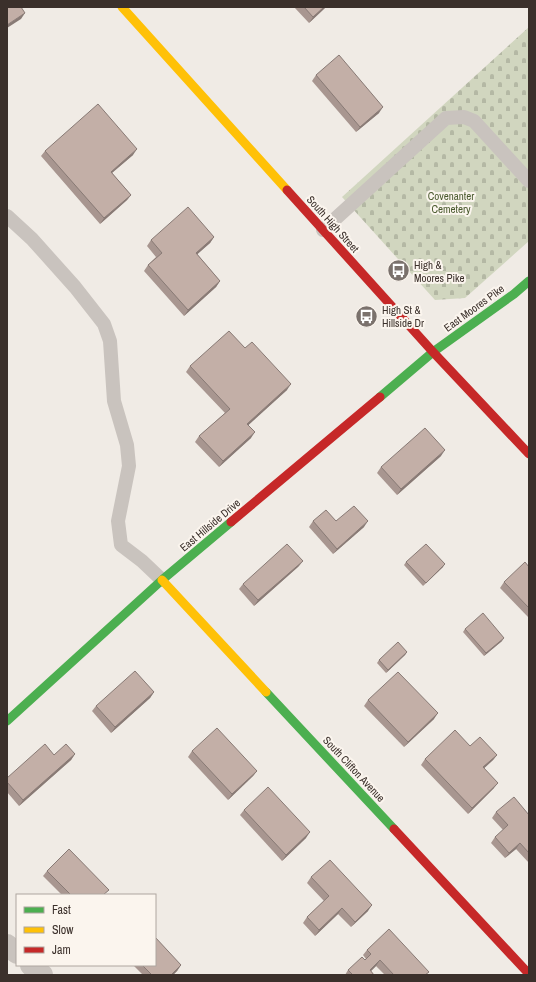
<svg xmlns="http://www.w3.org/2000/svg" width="536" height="982" font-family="'Archivo Narrow',sans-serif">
<defs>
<pattern id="cemetery-stones" width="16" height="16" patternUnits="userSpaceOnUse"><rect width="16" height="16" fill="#d1d6bf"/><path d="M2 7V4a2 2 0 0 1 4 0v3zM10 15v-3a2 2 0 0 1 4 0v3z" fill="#b4b8a4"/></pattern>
</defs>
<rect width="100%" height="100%" fill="#f0ebe5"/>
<!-- cemetery -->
<path fill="url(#cemetery-stones)" d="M529 27V241L465 298 435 300 342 197Z"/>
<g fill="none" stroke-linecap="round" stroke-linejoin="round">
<!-- lane -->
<g stroke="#c9c3be" stroke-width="14">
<path d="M7 216 32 239 75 287 104 324 110 341 114 401 127 445 129 466 118 521 121 545 142 561 162 580"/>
<path d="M323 230 446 118 464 117 474 121 529 181"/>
</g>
<!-- street -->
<g stroke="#c9c3be" stroke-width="22">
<path d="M7 945 17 953"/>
<path d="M31 965 42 975"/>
</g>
<!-- fast -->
<g stroke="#4caf50" stroke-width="9">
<path d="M380 397 433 352 514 294 529 281"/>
<path d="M266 692 394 829"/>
<path d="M7 721 162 580 231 522"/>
</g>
<!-- slow -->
<g stroke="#ffc107" stroke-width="9">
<path d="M122 7 287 190"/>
<path d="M162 580 266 692"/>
</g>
<!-- jam -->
<g stroke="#c62828" stroke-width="9">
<path d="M287 190 433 352 529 454"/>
<path d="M231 522 380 397"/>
<path d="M394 829 529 974"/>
</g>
</g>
<!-- wall -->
<g fill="#a89690">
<path d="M294 7H326L309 23Z"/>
<path d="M316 75 379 113 356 132 312 81Z"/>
<path d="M45 151 133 155 112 173 131 195 127 200 100 224 41 156Z"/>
<path d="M214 237 210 243 197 254 220 281 216 287 184 316 144 271 148 265 156 257 147 246 151 240Z"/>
<path d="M245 348 287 390 248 425 251 438 219 467 195 442 199 436 225 413 186 372 190 366Z"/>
<path d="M441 456 397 495 377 473 381 467Z"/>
<path d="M313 521H336L364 527 333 554 309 527Z"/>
<path d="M406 562 443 567 423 586 404 565Z"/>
<path d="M299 566 254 606 239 589 243 584Z"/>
<path d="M529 567V618L500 588 504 582Z"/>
<path d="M465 629 502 641 484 656 463 632Z"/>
<path d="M407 652 405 655 386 673 377 663 379 660Z"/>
<path d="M154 692 150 698 111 733 92 711 96 706Z"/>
<path d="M368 700 434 719 404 747 364 706Z"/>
<path d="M470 746 497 755 493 760 484 768 494 788 468 814 421 765 425 759Z"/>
<path d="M192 751 257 771 253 776 228 800 188 757Z"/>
<path d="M75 754 71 760 19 806 7 792V778L54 755Z"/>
<path d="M244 810 306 838 282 861 240 815Z"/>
<path d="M496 812 529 815V863L516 849 505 858 491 843 495 837 503 830 492 818Z"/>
<path d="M47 871 105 895H62L43 876Z"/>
<path d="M311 877 368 911 351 927 338 914 315 936 303 923 307 917 324 901 307 883Z"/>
<path d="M367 950 427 975H385L376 966 371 971 374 975H345L348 970 366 959 363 955Z"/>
<path d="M133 965H181L177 971 173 975H143Z"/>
</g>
<!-- shaded-wall -->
<g fill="#887a75">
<path d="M324 7H326L309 23 313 17Z"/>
<path d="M25 13 21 19 7 28V25Z"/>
<path d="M383 107 379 113 356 132 360 127Z"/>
<path d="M137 149 133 155 107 177 111 172Z"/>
<path d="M131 195 127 200 100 224 104 218Z"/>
<path d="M214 237 210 243 192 259 196 253Z"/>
<path d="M220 281 216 287 184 316 188 310Z"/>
<path d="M291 384 287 390 243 430 247 424Z"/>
<path d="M255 432 251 438 219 467 223 461Z"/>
<path d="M445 450 441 456 397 495 401 489Z"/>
<path d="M368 521 364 527 333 554 337 549Z"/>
<path d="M303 561 299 566 254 606 258 600Z"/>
<path d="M445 564 443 567 423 586Z"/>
<path d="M504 638 502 641 484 656 486 653Z"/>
<path d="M407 652 405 655 386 673 388 670Z"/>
<path d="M154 692 150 698 111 733 115 727Z"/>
<path d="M438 713 434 719 404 747 408 742Z"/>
<path d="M75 754 71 760 19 806 23 800Z"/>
<path d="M497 755 493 760 479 773 483 767Z"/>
<path d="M257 771 253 776 228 800 232 794Z"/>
<path d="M498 783 494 788 468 814 472 808Z"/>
<path d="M310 832 306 838 282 861 286 855Z"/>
<path d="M520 843 516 849 505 858 509 853Z"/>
<path d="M372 905 368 911 351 927 355 922Z"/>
<path d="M342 908 338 914 315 936 319 930Z"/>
<path d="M380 960 376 966 367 975 370 970Z"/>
<path d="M181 965 177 971 173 975H171Z"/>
</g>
<!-- building -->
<g fill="#c3afa7" stroke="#887a75">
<path d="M7 7H21L25 13 7 25Z"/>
<path d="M304 7H324L313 17Z"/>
<path d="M339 55 383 107 360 127 316 75Z"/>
<path d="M98 104 137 149 111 172 131 195 104 218 45 151Z"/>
<path d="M188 207 214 237 196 253 220 281 188 310 148 265 162 253 151 240Z"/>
<path d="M229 331 245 348 252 342 291 384 247 424 255 432 223 461 199 436 230 409 190 366Z"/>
<path d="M425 428 445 450 401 489 381 467Z"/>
<path d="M354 506 368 521 337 549 313 521 326 510 336 521Z"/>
<path d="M287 544 303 561 258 600 243 584Z"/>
<path d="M426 544 445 564 426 583 406 562Z"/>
<path d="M525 562 529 567V608L504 582Z"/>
<path d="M483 613 504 638 486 653 465 629Z"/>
<path d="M398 642 407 652 388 670 379 660Z"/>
<path d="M135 671 154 692 115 727 96 706Z"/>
<path d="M398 672 438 713 408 742 368 700Z"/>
<path d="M217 728 257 771 232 794 192 751Z"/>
<path d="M455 730 470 746 480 737 497 755 483 767 498 783 472 808 425 759Z"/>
<path d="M45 744 54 755 66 744 75 754 23 800 7 782V778Z"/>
<path d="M268 787 310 832 286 855 244 810Z"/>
<path d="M514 797 529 815V853L520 843 509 853 495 837 508 825 496 812Z"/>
<path d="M69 849 109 890 103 895H71L47 871Z"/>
<path d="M330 860 372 905 355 922 342 908 319 930 307 917 329 896 311 877Z"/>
<path d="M389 929 429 972 425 975H394L380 960 370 970 374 975H353L348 970 362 957 365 960 371 954 367 950Z"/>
<path d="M155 937 181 965 171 975H152L142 965H155Z"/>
</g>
<!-- icons -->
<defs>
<symbol id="bus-disc" viewBox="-11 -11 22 22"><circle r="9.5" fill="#7a716c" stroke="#fbf5ee"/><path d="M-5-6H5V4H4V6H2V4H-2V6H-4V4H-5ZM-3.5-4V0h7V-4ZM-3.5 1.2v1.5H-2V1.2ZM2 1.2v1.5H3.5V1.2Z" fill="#fff"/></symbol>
</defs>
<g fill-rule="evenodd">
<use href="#bus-disc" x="386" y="258" width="25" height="25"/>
<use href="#bus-disc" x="354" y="304" width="25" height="25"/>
</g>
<g text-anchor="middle" stroke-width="4" stroke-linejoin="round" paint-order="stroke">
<!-- park labels -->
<g font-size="11" fill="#4a5a2e" stroke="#fbf5ee">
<text x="451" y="200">Covenanter<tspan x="451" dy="13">Cemetery</tspan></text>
</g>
<!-- street labels -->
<g font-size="11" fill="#3b302b" stroke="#fbf5ee">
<text transform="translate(333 224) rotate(48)" y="4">South High Street</text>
<text transform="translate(474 308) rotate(-36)" y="4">East Moores Pike</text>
<text transform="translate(210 525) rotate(-40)" y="4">East Hillside Drive</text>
<text transform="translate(354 769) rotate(47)" y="4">South Clifton Avenue</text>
</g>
<!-- poi labels -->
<g font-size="11" fill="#3b302b" stroke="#fbf5ee" text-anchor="start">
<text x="414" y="269">High &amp;<tspan x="414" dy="13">Moores Pike</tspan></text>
<text x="382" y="314">High St &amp;<tspan x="382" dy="13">Hillside Dr</tspan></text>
</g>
</g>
<!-- border -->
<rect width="536" height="982" fill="none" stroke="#3b302b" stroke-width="16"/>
<!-- legend -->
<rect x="16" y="894" width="140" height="72" fill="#fbf5ee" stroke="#aea6a0"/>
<rect x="24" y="907" width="20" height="6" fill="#4caf50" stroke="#aea6a0"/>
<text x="52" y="914" font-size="12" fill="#3b302b">Fast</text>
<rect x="24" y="927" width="20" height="6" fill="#ffc107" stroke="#aea6a0"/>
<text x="52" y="934" font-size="12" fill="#3b302b">Slow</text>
<rect x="24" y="947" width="20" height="6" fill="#c62828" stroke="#aea6a0"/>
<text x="52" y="954" font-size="12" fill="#3b302b">Jam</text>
</svg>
